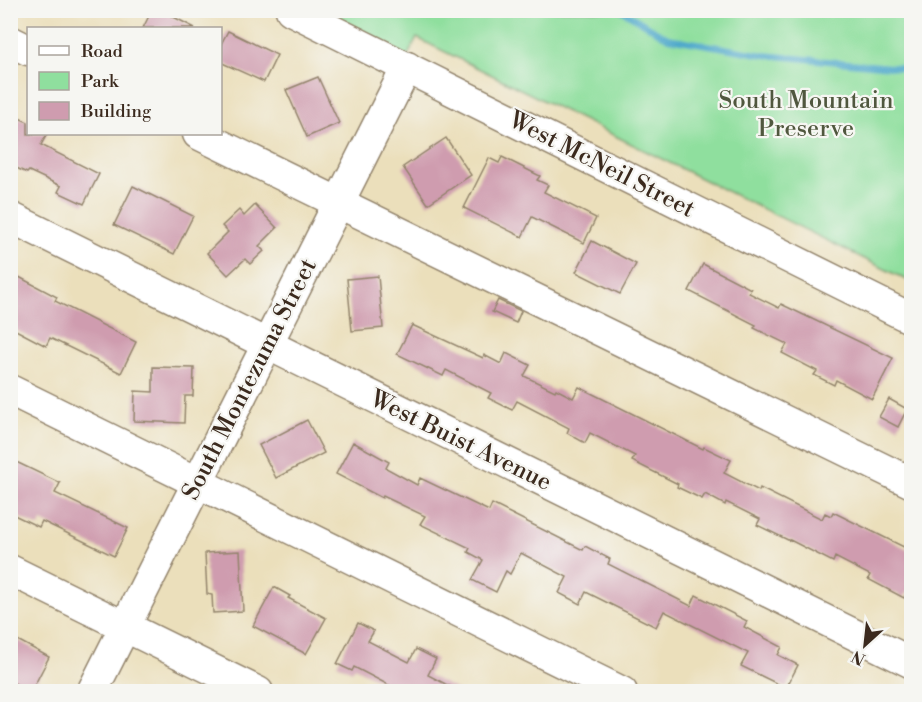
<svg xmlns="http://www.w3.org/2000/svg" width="922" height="702" font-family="'Libre Bodoni',serif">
<rect width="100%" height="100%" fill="#f6f6f2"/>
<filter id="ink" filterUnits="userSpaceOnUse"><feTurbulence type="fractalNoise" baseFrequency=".0167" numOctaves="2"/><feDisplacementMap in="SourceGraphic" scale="12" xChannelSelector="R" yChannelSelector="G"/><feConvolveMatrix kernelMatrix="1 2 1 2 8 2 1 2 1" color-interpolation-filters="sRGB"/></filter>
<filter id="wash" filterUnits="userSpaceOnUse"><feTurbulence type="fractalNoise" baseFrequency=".008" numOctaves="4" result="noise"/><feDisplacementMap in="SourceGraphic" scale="24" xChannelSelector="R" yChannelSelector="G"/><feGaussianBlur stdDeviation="1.35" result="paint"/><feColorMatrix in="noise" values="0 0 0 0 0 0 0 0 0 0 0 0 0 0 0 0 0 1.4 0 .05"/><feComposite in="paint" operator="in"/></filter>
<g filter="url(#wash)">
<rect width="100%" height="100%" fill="#ebdfbb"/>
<!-- green -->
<path fill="#8fdf9e" stroke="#65845e" stroke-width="1.5" d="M326 10 911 11V282L417 38 406 59 323 16Z"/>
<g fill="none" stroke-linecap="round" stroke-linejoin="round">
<!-- stream -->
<path stroke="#4ba7ca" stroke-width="6" d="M621 10 668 38 764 55 912 69"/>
</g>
<g id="blocks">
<!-- building -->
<g fill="#cf9caf">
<path d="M152 10H160L195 28H143Z"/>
<path d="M228 31 277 55 264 82 220 62V46Z"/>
<path d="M318 77 339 123 307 137 286 90Z"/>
<path d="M10 114 28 122V134H47L41 145 99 174 84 204 58 192 61 186 29 171 27 173 10 165Z"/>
<path d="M446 138 471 175 428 204 403 167Z"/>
<path d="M502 157 540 176 537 180 548 185 544 192 596 218 584 243 532 217 522 237 464 208 489 158 499 163Z"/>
<path d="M133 186 193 216 174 254 114 225Z"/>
<path d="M255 205 277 228 259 246 264 251 250 264 245 259 228 275 207 253 228 232 222 226 239 210 244 216Z"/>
<path d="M592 241 636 264 620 294 576 272Z"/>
<path d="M703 264 751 289 749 293 779 308 781 304 893 358 872 399 836 380 834 385 814 375 817 371 782 353 787 344 754 328 756 325 689 291Z"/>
<path d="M378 276 383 328 352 331 347 279Z"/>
<path d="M19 277 57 297 55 301 136 342 121 373 50 338 46 346 10 327V294Z"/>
<path d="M498 300 521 311 516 323 492 312Z"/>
<path d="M412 325 483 358 484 355 501 364 506 353 530 365 524 376 555 391 556 389 573 398 579 387 703 449 704 447 731 460 724 473 759 491 760 488 822 519 825 513 831 516 833 512 912 551V595L907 592 904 598 868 579 870 575 835 557 833 562 790 540V541L757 525 760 519 726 502 725 505 705 494 702 499 677 487 678 484 632 461 635 456 590 433 585 443 567 433 569 428 517 401 512 410 488 398 491 393 446 370 443 376 397 354Z"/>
<path d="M153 367 194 368 193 396H185L184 423 134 421 135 391 153 392Z"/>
<path d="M889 399 907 409 898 427 879 417Z"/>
<path d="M307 420 324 453 276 478 259 445Z"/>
<path d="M353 442 389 462 386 468 417 485 420 478 489 511 492 504 583 550 585 546 610 559 608 564 691 606 696 595 747 621 744 627 782 647 778 655 798 665 786 688 741 666 748 653 664 611 656 627 586 592 580 604 559 593 567 577 521 553 510 574 506 571 496 592 472 580 483 560 468 552 470 548 420 524 425 516 383 496 382 498 336 474Z"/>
<path d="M10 459 60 483 55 493 128 528 114 556 42 521 39 527 10 513Z"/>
<path d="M240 551 243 611 213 613 212 595 207 594 205 553Z"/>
<path d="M274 587 290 596 288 598 326 618 306 654 253 626Z"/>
<path d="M358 623 374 631 368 641 409 662 416 649 436 659 428 675 461 692H402L354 667 352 671 337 664Z"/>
<path d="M10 636 49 657 31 692 10 681Z"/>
</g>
</g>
</g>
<g filter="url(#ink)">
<use href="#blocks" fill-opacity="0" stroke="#93846c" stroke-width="1.5"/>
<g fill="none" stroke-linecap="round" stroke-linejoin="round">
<defs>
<g id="minor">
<path d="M291 10 912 319"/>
<path d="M10 41 28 50"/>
<path d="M198 134 912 483"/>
<path d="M10 217 912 663"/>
<path d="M10 390 622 692"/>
<path d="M10 570 258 692"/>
<path d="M92 692 407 67"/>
</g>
</defs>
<!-- minor casing -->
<use href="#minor" stroke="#93846c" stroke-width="33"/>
<!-- minor -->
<use href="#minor" stroke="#fff" stroke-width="30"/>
</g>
</g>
<g text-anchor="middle" stroke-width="4.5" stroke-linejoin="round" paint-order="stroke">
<!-- park labels -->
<g font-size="24" fill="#50573e" stroke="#f6f6f2">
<text x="806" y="108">South Mountain<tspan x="806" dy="28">Preserve</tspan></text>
</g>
<!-- street labels -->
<g font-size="24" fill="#3b2a1e" stroke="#f6f6f2">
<text transform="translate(602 164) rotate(27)" y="8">West McNeil Street</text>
<text transform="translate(249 379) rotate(-63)" y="8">South Montezuma Street</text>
<text transform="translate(461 440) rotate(26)" y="8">West Buist Avenue</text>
</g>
</g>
<!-- margin -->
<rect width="922" height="702" fill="none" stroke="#f6f6f2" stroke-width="36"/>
<!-- legend -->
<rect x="27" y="27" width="195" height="108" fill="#f6f6f2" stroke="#aba49d" stroke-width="1.5"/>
<rect x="39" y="46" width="30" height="9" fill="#ffffff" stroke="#aba49d" stroke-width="1.5"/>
<text x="81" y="57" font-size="18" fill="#3b2a1e">Road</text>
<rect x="39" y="72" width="30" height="18" fill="#8fdf9e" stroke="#aba49d" stroke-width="1.5"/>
<text x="81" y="87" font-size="18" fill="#3b2a1e">Park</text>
<rect x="39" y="102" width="30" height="18" fill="#cf9caf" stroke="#aba49d" stroke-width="1.5"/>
<text x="81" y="117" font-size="18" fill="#3b2a1e">Building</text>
<!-- north arrow -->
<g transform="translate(865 645) rotate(207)" stroke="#f6f6f2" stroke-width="4.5" paint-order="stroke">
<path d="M0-4.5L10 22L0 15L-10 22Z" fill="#3b2a1e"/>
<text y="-9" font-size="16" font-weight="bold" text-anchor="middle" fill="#3b2a1e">N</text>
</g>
</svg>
